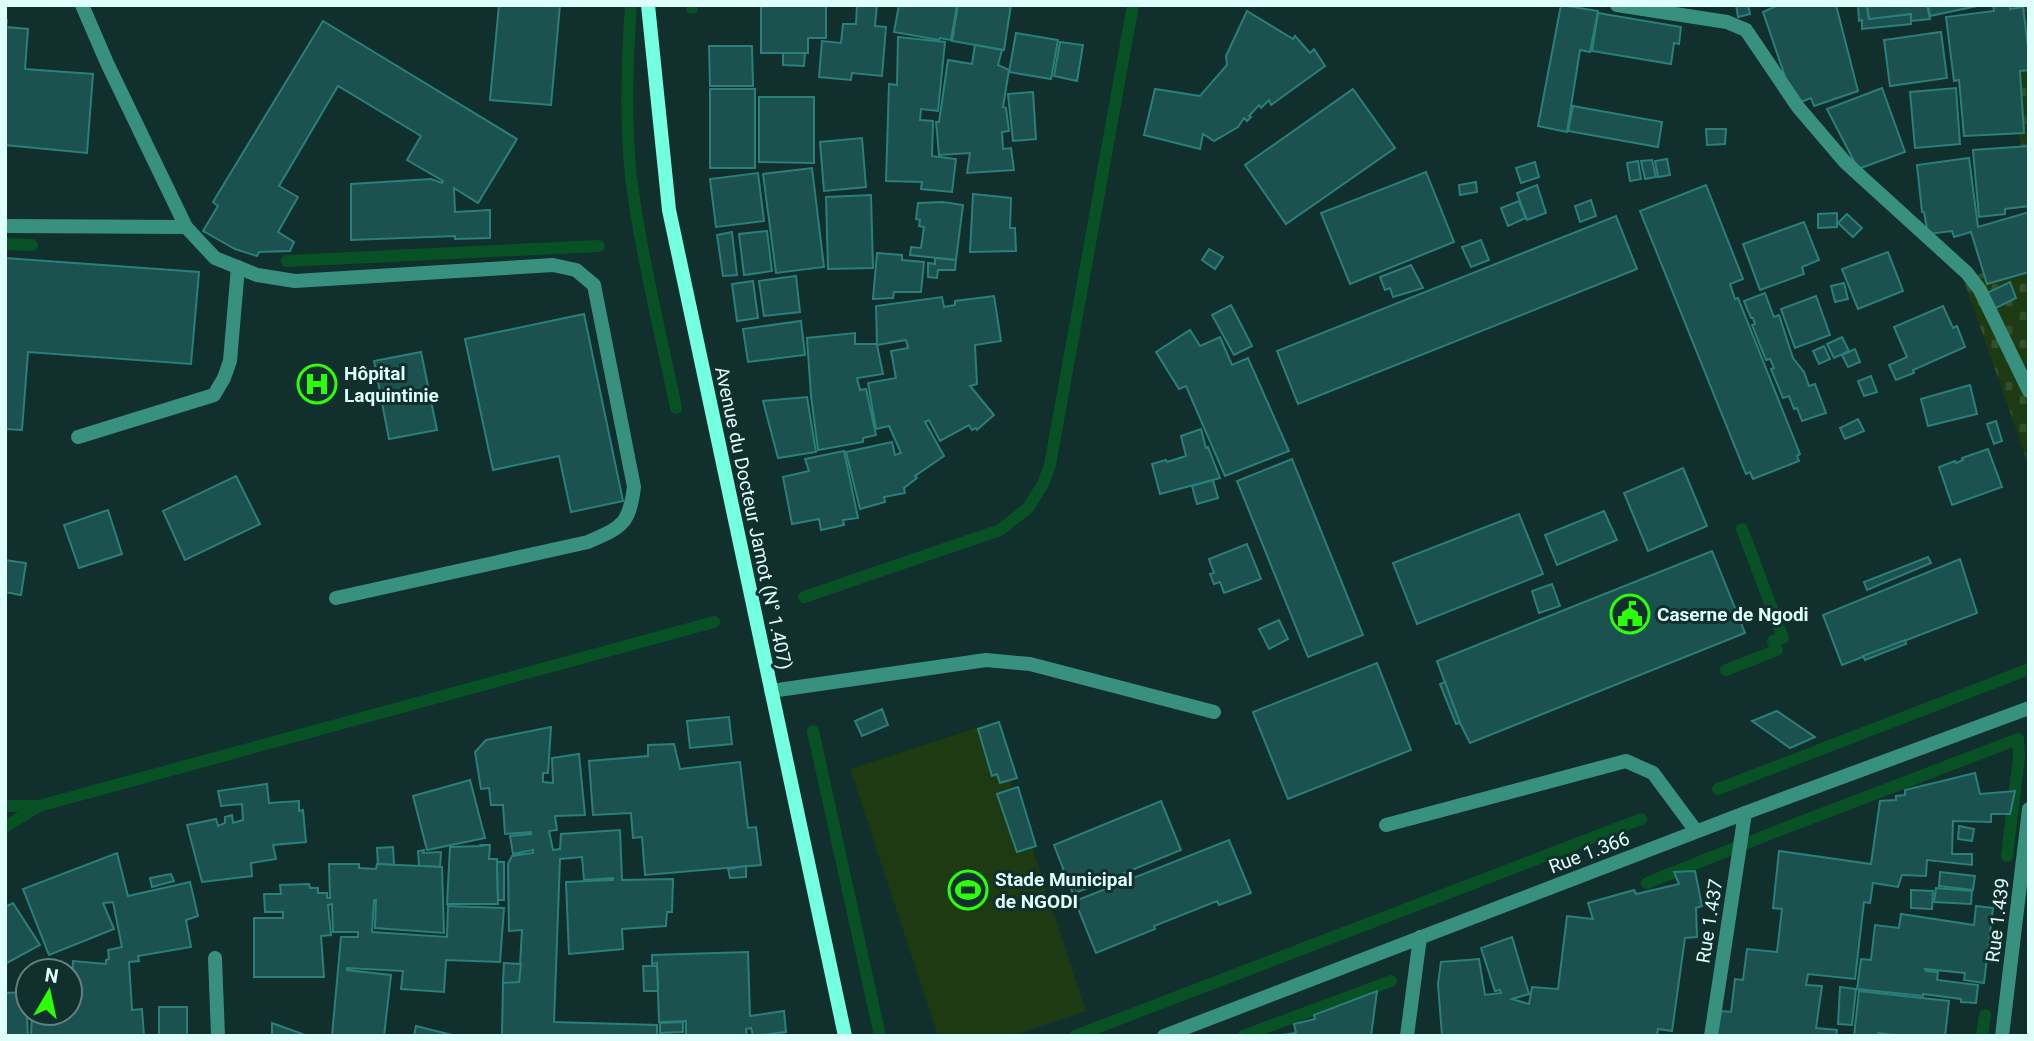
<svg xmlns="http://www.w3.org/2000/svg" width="2034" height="1041" font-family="Roboto,sans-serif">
<defs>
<pattern id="cemetery-stones" width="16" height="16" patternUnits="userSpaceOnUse" patternTransform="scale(1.75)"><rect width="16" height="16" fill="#1d3a13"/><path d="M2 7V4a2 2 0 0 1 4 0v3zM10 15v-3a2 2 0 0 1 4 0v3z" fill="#334e2a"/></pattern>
</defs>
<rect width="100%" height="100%" fill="#102f2d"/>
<!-- grass -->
<path fill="#1d3a13" d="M991 723 1086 1011 1011 1036H938L850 769Z"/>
<!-- cemetery -->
<g fill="url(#cemetery-stones)">
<path d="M1999 5H2029V200Z"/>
<path d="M2029 252V466L1964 281Z"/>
</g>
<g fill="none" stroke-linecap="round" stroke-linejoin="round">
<!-- stream -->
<g stroke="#075124" stroke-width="12">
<path d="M631 5C627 61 625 121 631 177 641 254 660 331 676 408"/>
<path d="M692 8V5"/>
<path d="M5 244 32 245"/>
<path d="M287 261 599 246"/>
<path d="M804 597 1000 530 1028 508 1043 484 1050 465 1133 5"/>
<path d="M1726 670 1777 650 1773 641 1783 638 1742 529"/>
<path d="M813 731 880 1036"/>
<path d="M1718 789 2029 669"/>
<path d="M5 806H39L714 622"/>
<path d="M5 827 39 806"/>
<path d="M1647 883 1772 833 2018 739 2019 757 2007 856"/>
<path d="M1075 1036 1641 819"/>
<path d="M1243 1036 1391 981"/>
<path d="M1982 1036 1985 1015"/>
</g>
</g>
<!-- building -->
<g fill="#1b514f" stroke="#2b7f7b" stroke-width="2">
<path d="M499 5H560L551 105 490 100Z"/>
<path d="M761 5H826V38H808V53H761Z"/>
<path d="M857 5H877L875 26 886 27 882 76 852 73 851 80 819 77 822 41 841 43 843 24H856Z"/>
<path d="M899 5H957L951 40 940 38 939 40 894 32Z"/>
<path d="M958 5H1011L1004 50 952 41Z"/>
<path d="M1561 5 1598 11 1590 52 1580 50 1567 132 1538 126Z"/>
<path d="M1736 5H1748L1750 14 1738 17Z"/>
<path d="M1778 5H1836L1858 91 1814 106 1811 98 1801 102 1792 97 1763 12Z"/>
<path d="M1858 5H1867L1869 19 1911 14V24L1862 29V20L1859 21Z"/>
<path d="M1867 5H1927L1930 19 1911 21V14L1869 19Z"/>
<path d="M1928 5H1982L1930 16Z"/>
<path d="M1993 5H2010V9L2023 7 2029 55V70L2020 71 2024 133 1964 136 1959 80 1954 81 1946 17 1994 11Z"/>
<path d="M1247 11 1293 39 1295 36 1310 53 1314 49 1325 66 1271 105 1269 100 1261 108 1259 105 1249 116 1251 117 1247 121 1244 118 1238 127 1214 141 1203 134 1200 149 1144 135 1155 89 1200 96 1227 65 1226 56Z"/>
<path d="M1598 13 1681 27 1679 44 1674 43 1671 64 1592 51Z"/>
<path d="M5 19 7 20 6 27 28 29 25 69 93 74 87 153 5 145Z"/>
<path d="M323 21 517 139 478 203 454 188 455 212 490 210V238L455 239V236L351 240V184L431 179 442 183 443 181 407 160 421 136 338 86 279 186 298 197 278 232 294 242 290 251 259 252 257 256 235 249 203 231 218 206 213 202Z"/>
<path d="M1941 32 1947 78 1890 86 1884 40Z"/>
<path d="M1016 33 1058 40 1051 79 1009 72Z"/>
<path d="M898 37 945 42 938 111 921 109 920 120 933 121 932 156 956 159 952 192 921 189 922 182 886 181 889 84 897 85Z"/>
<path d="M1060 42 1083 45 1077 81 1054 76Z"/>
<path d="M975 45 1002 50 998 65 1009 70 1003 107 1006 108 1009 131 1002 132 1003 149 1011 148 1014 170 967 173 970 153 939 155 936 122H939L948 60 972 64Z"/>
<path d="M709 46H752L753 86H710Z"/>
<path d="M783 53H805L804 66 783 65Z"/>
<path d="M1882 88 1905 152 1858 169 1827 109Z"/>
<path d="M1956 88 1960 144 1915 148 1910 92Z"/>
<rect x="710" y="89" width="45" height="79"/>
<path d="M1353 89 1395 148 1286 224 1245 165Z"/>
<path d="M1033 92 1036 139 1013 141 1008 94Z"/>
<path d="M759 97H814V163L759 162Z"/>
<path d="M1573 106 1662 122 1658 147 1568 131Z"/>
<path d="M1706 129H1726L1725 144 1707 145Z"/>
<path d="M862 138 866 187 824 191 820 142Z"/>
<path d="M2029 146V206L2005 209V214L1979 217 1973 150Z"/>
<path d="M1969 158 1978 227 2029 212V272L1987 284 1971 232 1954 237 1952 231 1928 234 1924 212H1922L1917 165Z"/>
<path d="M1667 159 1670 175 1658 177 1655 161Z"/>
<path d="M1652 160 1656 177 1645 179 1641 161Z"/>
<path d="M1638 161 1641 179 1630 181 1627 163Z"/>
<path d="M1535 162 1539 177 1521 183 1516 168Z"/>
<path d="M812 168 824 267 776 273 763 174Z"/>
<path d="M1426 172 1454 242 1350 284 1321 213Z"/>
<path d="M758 173 764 221 716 227 710 179Z"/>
<path d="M1476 182 1477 192 1460 195 1459 185Z"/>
<path d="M1537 185 1546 213 1527 220 1517 193Z"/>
<path d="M1706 185 1743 279 1730 284 1735 299 1738 298 1800 454 1797 456 1799 461 1753 479 1750 472 1746 474 1640 211Z"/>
<path d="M973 194 1011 198 1010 228H1015L1016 251 970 252Z"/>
<path d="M871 195 873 268 828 269 826 197Z"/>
<path d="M1591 200 1596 216 1580 222 1575 206Z"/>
<path d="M1519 201 1526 218 1508 226 1501 208Z"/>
<path d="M943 202 963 205 956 260 910 255 911 247 921 248 924 227 919 226 920 220 916 219 918 203Z"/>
<path d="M1837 213V227L1818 228V214Z"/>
<path d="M1847 214 1862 228 1853 237 1838 223Z"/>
<path d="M1616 216 1637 269 1298 404 1277 351Z"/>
<path d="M1804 222 1819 260 1802 267 1804 274 1760 290 1743 244Z"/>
<path d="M767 231 772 271 744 275 739 234Z"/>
<path d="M732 232 737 275 723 276 717 235Z"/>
<path d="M1481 240 1489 260 1471 267 1462 247Z"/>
<path d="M1209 249 1223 257 1215 269 1202 260Z"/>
<path d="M1888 252 1903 291 1858 309 1842 269Z"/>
<path d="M877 253 902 255V260L924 262 921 292H894L893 298 873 299Z"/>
<path d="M5 258 199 272 191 364 28 352 22 430 5 429Z"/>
<path d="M935 258 956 260 955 270H938L937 278 928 277V263L935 264Z"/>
<path d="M1411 265 1423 288 1393 297 1390 288 1385 290 1380 277Z"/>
<path d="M796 276 800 312 764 316 759 281Z"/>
<path d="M753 281 758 318 737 321 732 284Z"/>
<path d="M2010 282 2016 298 1994 309 1987 293Z"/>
<path d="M1844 283 1848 299 1835 302 1831 286Z"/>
<path d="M1765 293 1774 317 1779 315 1793 358 1804 372 1809 386 1815 384 1826 413 1802 421 1797 408 1794 409 1789 396 1783 398 1771 369 1774 368 1770 359 1766 360 1752 325 1755 324 1753 318H1751L1744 301Z"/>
<path d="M994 296 1001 341 975 345 977 384 970 386 994 415 977 430 976 428 972 430 969 425 940 441 929 420 925 422 944 456 915 476 917 478 904 488 905 493 884 497 885 502 860 509 846 452 892 442 895 455 901 453 889 426 876 429 868 383 896 378 891 351 908 348 906 340 877 345 883 374 857 378 860 390 866 389 876 435 863 438V442L818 450 811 396 807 338 855 333V344H877L876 306 942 297 944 307 955 305V301Z"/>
<path d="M1816 296 1830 335 1795 348 1781 309Z"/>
<path d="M1231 305 1252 346 1234 355 1212 315Z"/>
<path d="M1943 306 1953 328 1957 326 1965 347 1913 370 1914 373 1896 380 1889 365 1907 357 1894 327Z"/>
<path d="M584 314 623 501 571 512 559 456 493 470 465 339Z"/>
<path d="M801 321 805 355 748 362 743 329Z"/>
<path d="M1190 330 1200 346 1220 337 1232 365 1248 358 1289 451 1225 476 1186 386 1179 389 1156 352Z"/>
<path d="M1842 337 1849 351 1834 358 1827 344Z"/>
<path d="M1824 346 1830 359 1819 364 1813 351Z"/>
<path d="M1855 349 1860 362 1848 367 1842 355Z"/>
<path d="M421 352 437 430 389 439 374 361Z"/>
<path d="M1871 376 1877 392 1864 396 1858 381Z"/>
<path d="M1970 385 1977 414 1928 426 1921 399Z"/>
<path d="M807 397 816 452 778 458 763 401Z"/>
<path d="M1858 419 1864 431 1845 439 1840 428Z"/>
<path d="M1996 421 2002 441 1994 444 1987 424Z"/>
<path d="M1201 429 1206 448 1208 447 1220 478 1160 494 1152 464 1166 460 1167 462 1186 456 1181 436Z"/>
<path d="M1988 449 2002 487 1952 505 1939 467 1955 461 1956 463 1963 460 1962 458Z"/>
<path d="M844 451 858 518 843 520 844 525 821 530 819 519 792 524 783 477 809 471 805 459Z"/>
<path d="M1292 459 1363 635 1308 657 1237 481Z"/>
<path d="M1683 468 1707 526 1648 551 1624 493Z"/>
<path d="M236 476 260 524 185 560 163 511Z"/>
<path d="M1213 480 1218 498 1197 504 1192 486Z"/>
<path d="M108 510 122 554 79 568 64 525Z"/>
<path d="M1604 511 1617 540 1557 565 1545 535Z"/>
<path d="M1519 514 1543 574 1417 624 1393 563Z"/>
<path d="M1247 544 1261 579 1224 593 1220 582 1214 584 1210 574 1214 573 1209 559Z"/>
<path d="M1712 551 1745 633 1470 743 1460 723 1437 661Z"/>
<path d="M1928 557 1931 563 1867 590 1864 582Z"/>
<path d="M1960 559 1977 613 1842 665 1823 615Z"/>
<path d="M5 560 26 563 21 595 5 592Z"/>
<path d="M1552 584 1560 606 1539 613 1532 591Z"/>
<path d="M1279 620 1288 639 1269 649 1259 629Z"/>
<path d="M1905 640 1906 644 1865 660 1863 656Z"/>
<path d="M1377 663 1411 750 1288 799 1253 712Z"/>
<path d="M1445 682 1460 723 1456 724 1440 684Z"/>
<path d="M882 709 888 725 862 736 855 721Z"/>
<path d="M1777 711 1815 737 1790 748 1752 721Z"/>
<path d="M729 717 732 744 690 748 687 721Z"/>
<path d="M999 722 1017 778 1000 783 997 774 992 776 978 729Z"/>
<path d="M551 727 548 773H543V782L553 783 552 758 579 754 585 815 555 816 557 830 549 831 553 850 560 849 561 834 620 830 622 880 673 879 672 912H667L666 926 622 929 623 949 569 954 566 882 613 880V878L584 880 582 857 560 859 554 1022 657 1025V1036L502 1035 503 982H519L522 930 509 931 508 864 512 856 533 853V850L513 854 510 836 531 834V832L505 834 503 805H491L489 788 481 789 475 752 486 740Z"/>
<path d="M674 744 680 769 740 762 748 828 756 827 761 865 645 875 642 837 633 838 631 813 593 815 589 761 648 756V745Z"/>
<path d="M1975 773 1980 794 2015 791 2010 814H1991V822L1953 821 1952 854H1972V865L1927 860 1926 876 1902 875 1898 887 1873 883 1870 903 1864 902 1855 979 1808 974 1806 985 1822 986 1816 1028 1837 1030 1836 1036H1716L1721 1011 1731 1012 1735 979 1743 980 1747 949 1777 952 1782 909 1773 908 1779 851 1871 864 1880 801 1896 800V796L1905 795V790Z"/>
<path d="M470 780 485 838 427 850 413 796Z"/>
<path d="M267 784 269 803 299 801V811L303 810 306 842 273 845 276 859 251 863 252 876 202 882 187 825 216 819 218 826 225 823V817L232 815 233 823 243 820 242 804 221 806 218 791Z"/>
<path d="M1018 787 1036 846 1017 852 997 794Z"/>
<path d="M1161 801 1181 850 1073 894 1054 845Z"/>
<path d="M1959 826 1974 829 1972 841 1958 839Z"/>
<path d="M1229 840 1251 893 1219 905 1217 901 1154 926 1155 929 1096 953 1075 901Z"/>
<path d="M481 845H490L489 859H497L498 904H447L450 847 482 846Z"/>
<path d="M393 847 394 865 378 864 377 848Z"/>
<path d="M424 850 423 853 441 852 440 867 419 866 418 851Z"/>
<path d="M117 853 128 896 190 882 198 916 186 920 191 947 138 956 139 961 129 962 132 1010 142 1009 144 1036H36L31 1034 32 1016 49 1018V1014L41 1013H70V978H72L73 961 106 964V960L109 959 108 950 122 947 113 902 103 903 114 929 49 955 23 889Z"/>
<path d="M497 862H504V900H498Z"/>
<path d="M329 864H359V868L376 869 377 864 442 867 444 933 375 928 376 900H374L372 932 447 937 448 906 504 908 500 962 446 960 444 992 401 989 403 971 347 968V970L391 975 384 1036H332L341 937H358V932H333L332 904 328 905 331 935 321 936 324 977H254V918H283V912H265L264 894H281L280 885 309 884 310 888H318V893H327V898H330Z"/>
<path d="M746 866V877L730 878 728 869Z"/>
<path d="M1695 871 1702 906 1696 908 1697 937 1685 938 1672 1031 1658 1029 1657 1036H1428L1442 1035 1438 984 1441 962 1479 959 1485 995 1501 993 1500 990 1495 991 1481 948 1512 937 1529 994 1512 999 1529 1004 1532 987 1558 989 1567 916 1593 919 1588 903 1634 890 1636 894 1679 884 1674 872Z"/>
<path d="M1940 872 1975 876 1973 890 1939 886Z"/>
<path d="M171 874 174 881 152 887 150 878Z"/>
<path d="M1936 888 1972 891 1971 904 1934 902Z"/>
<path d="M1911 890 1933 891 1932 909 1911 908Z"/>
<path d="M13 903 40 945 5 964V907Z"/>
<path d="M1976 906 1993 908 1984 983 1964 980 1965 973 1925 969 1926 971 1938 972 1937 980 1978 985 1976 1003 1961 1002V999L1923 994V996L1857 989 1861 959 1871 960 1875 925 1899 928 1901 914 1974 925Z"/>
<path d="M748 952 750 1016 784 1011 786 1032 753 1036 751 1028 746 1029 747 1036H686V1021L659 1022 657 963 652 964V955Z"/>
<path d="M504 963 521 964 519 982 503 983Z"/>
<path d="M643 966H657L658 991H644Z"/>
<path d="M1840 987 1856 989 1852 1025 1838 1024Z"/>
<path d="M1377 991 1371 1036H1275L1296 1033 1294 1024 1315 1019 1314 1015Z"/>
<path d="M1859 991 1949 1001 1945 1036H1904L1878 1033V1036H1854Z"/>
<path d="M27 992 28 1013H31V1017H27L28 1036H5V993Z"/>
<rect x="159" y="1007" width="28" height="29"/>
<path d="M683 1022V1032L660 1033V1023Z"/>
<path d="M272 1023 308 1036H272Z"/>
<path d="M416 1026 456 1036H414Z"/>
</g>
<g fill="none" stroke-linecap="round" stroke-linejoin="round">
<!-- service -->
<g stroke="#38917f" stroke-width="14">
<path d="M82 5 107 63 186 227 215 258 257 275 295 281 553 265 576 270 594 285 634 487C629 525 622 527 588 542L336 598"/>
<path d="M5 226 186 227"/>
<path d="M78 437 214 395 224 378 230 361 238 267"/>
<path d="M771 691 986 660 1030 664 1214 712"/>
<path d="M1386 825 1626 761 1653 773 1696 831"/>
</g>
<!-- minor -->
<g stroke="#38917f" stroke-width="14">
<path d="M1617 5 1727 22 1746 30 1798 107 1845 162 1967 273 1980 290 2029 391"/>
<path d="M215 958 218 1036"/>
<path d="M1164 1036 1745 813 2029 708"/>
<path d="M1407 1036 1420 937"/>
<path d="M1711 1036 1745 813"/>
<path d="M2002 1036 2029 809"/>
</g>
<!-- secondary -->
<path stroke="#75ffe1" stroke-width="14" d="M648 5 669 210 845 1036"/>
</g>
<!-- icons -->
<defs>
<symbol id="hospital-ring" viewBox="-11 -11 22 22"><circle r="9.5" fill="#102f2d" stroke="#2cff0a" stroke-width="1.5"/><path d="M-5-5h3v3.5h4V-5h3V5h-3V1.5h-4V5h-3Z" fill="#2cff0a"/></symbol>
<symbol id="civic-ring" viewBox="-11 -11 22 22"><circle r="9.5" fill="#102f2d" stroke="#2cff0a" stroke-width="1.5"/><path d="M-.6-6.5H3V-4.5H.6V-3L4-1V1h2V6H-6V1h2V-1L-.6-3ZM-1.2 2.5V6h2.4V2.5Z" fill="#2cff0a"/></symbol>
<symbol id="stadium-ring" viewBox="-11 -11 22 22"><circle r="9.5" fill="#102f2d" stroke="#2cff0a" stroke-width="1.5"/><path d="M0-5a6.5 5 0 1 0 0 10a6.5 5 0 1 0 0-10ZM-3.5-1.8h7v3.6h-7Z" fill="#2cff0a"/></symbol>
</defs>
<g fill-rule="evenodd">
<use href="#hospital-ring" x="295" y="362" width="44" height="44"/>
<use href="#civic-ring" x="1608" y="592" width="44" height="44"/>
<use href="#stadium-ring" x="946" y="868" width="44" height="44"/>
</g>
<g text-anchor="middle" stroke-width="6" stroke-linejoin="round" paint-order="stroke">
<!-- poi labels -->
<g font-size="19" font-weight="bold" fill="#defffb" stroke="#102f2d" text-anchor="start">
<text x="344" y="380">Hôpital<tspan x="344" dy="22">Laquintinie</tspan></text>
<text x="1657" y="621">Caserne de Ngodi</text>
<text x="995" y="886">Stade Municipal<tspan x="995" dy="22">de NGODI</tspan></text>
</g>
<!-- street labels -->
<g font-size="19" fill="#defffb" stroke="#102f2d">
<text transform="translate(754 518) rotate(78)" y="7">Avenue du Docteur Jamot (N° 1.407)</text>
<text transform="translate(1589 852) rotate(-21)" y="7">Rue 1.366</text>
<text transform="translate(1997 920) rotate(-83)" y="7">Rue 1.439</text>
<text transform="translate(1709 921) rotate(-81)" y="7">Rue 1.437</text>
</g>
</g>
<!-- border -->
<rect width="2034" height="1041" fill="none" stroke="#defffb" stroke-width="14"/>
<!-- north arrow -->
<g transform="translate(49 992) rotate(9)"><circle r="33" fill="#102f2d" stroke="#62827f" stroke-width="2"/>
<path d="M0-5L12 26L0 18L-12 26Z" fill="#2cff0a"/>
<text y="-10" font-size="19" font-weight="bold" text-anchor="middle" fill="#defffb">N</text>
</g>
</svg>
